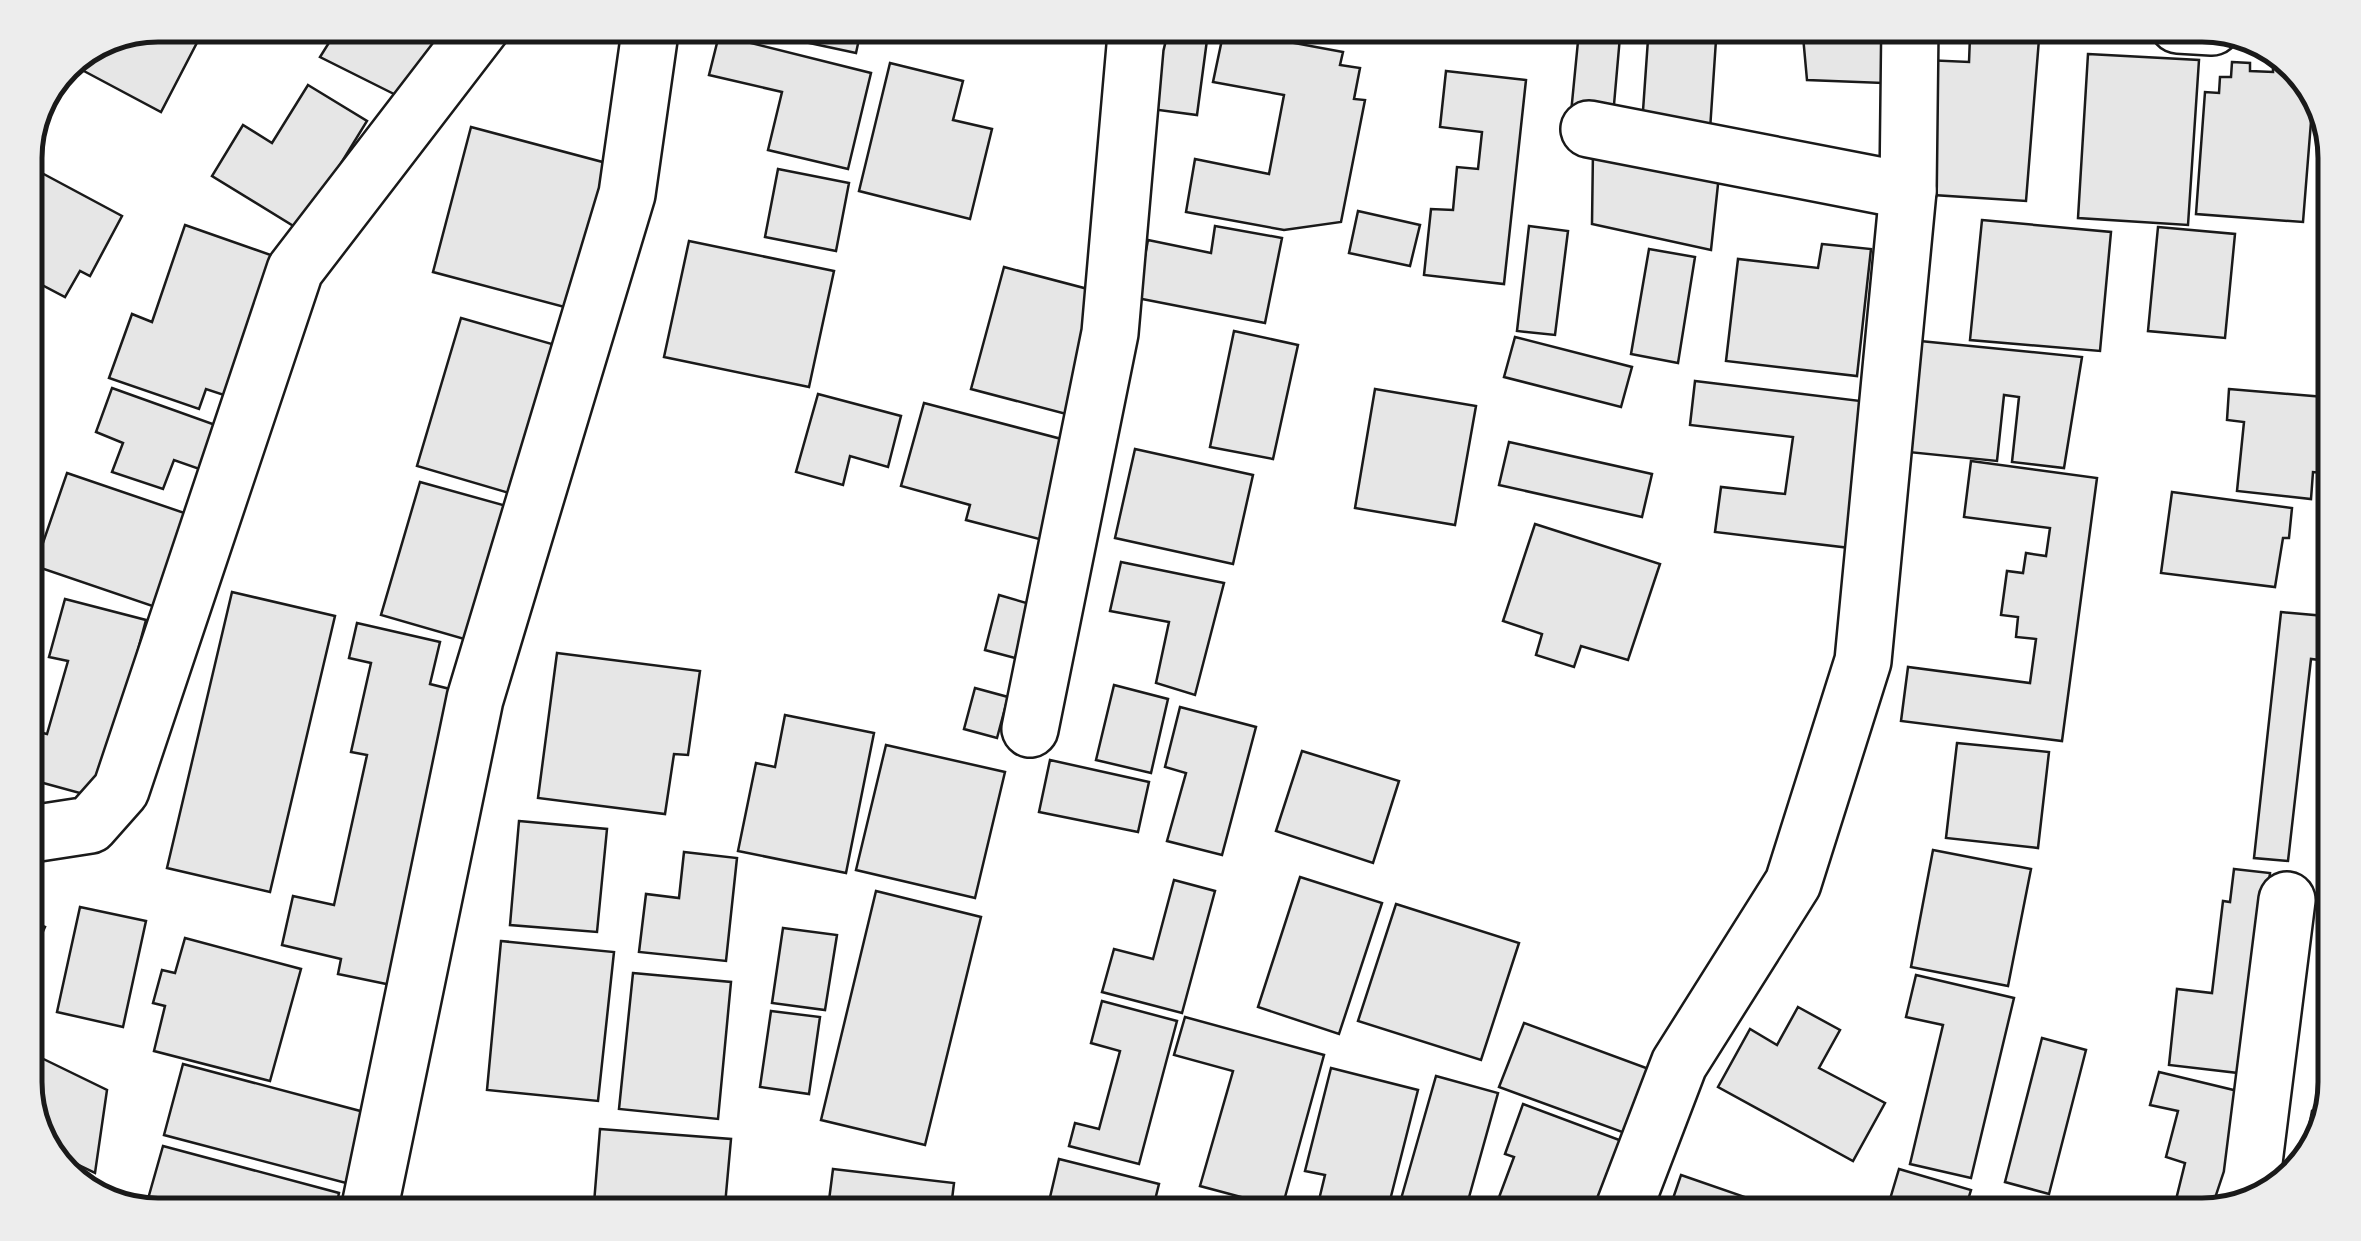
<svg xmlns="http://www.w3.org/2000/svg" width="2361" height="1241" font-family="'Fira Sans Condensed',sans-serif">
<rect width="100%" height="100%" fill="#fff"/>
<!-- building -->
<g fill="#e6e6e6" stroke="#1a1a1a" stroke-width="2.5">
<path d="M158 25H187L202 33 161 112 67 62Z"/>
<path d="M340 25H460L400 97 320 57Z"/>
<path d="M774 25H862L856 53 772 35Z"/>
<path d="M1161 25H1209L1197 115 1151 109Z"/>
<path d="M1371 25H1437L1435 36Z"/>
<path d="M1569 25H1621L1613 116 1571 113 1579 31H1569Z"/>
<path d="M1649 25H1717L1710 130 1642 125Z"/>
<path d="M1802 25H1883V83L1807 80Z"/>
<path d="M1224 30 1343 52 1340 65 1360 68 1354 99 1365 100 1341 222 1284 230 1186 212 1195 159 1269 174 1284 95 1213 82Z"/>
<path d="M719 35 871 73 848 169 768 150 782 92 709 75Z"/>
<path d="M1970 36 2039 39 2026 201 1918 194 1925 60 1969 62Z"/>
<path d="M2088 54 2199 60 2188 225 2078 218Z"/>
<path d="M2232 62 2250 63V71L2273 72V65L2294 67 2314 84 2303 222 2196 214 2205 92 2219 93 2220 77H2231Z"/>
<path d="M890 63 963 81 953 120 992 129 970 219 859 191Z"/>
<path d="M1446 71 1526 80 1504 284 1424 275 1431 209 1453 210 1457 167 1478 169 1482 132 1440 127Z"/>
<path d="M308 85 367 121 300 230 212 176 243 125 272 143Z"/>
<path d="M471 127 610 164 572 309 433 272Z"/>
<path d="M1593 150 1719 175 1711 250 1592 224Z"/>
<path d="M25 164 122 216 90 276 80 271 65 297 25 276Z"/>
<path d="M778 169 849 183 836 251 765 237Z"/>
<path d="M1358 211 1420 225 1410 266 1349 253Z"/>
<path d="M1982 220 2111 232 2100 351 1970 340Z"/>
<path d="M185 225 282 259 233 398 206 389 199 409 109 378 132 314 152 322Z"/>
<path d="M1215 226 1282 238 1265 323 1137 298 1148 240 1211 253Z"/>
<path d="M1529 226 1568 231 1555 335 1517 331Z"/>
<path d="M2158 227 2235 234 2225 338 2148 331Z"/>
<path d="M2327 232 2336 233V291L2319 288Z"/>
<path d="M689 241 834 271 809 387 664 357Z"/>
<path d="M1822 244 1871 249 1857 376 1726 361 1738 259 1818 268Z"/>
<path d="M1649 249 1695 257 1678 363 1631 354Z"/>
<path d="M1004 267 1103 293 1070 415 971 389Z"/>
<path d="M461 318 559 346 516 495 417 466Z"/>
<path d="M1234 331 1298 345 1273 459 1210 447Z"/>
<path d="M1515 337 1632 367 1621 407 1504 377Z"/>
<path d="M2326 340 2336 342V391L2319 389Z"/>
<path d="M1920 341 2082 357 2064 468 2012 462 2019 397 2004 395 1997 461 1908 452Z"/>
<path d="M1695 381 1877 403 1859 549 1715 532 1721 487 1785 494 1793 437 1690 425Z"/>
<path d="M112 388 221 427 205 471 174 460 163 489 112 472 123 443 96 432Z"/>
<path d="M1375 389 1476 406 1455 525 1355 508Z"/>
<path d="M2229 389 2336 398V474L2313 472 2311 499 2237 491 2244 422 2227 420Z"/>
<path d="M818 394 901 416 888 467 850 456 843 485 796 472Z"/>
<path d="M924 403 1069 441 1043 540 966 520 970 505 901 486Z"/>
<path d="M1509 442 1652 474 1642 517 1499 485Z"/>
<path d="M1135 449 1253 475 1233 564 1115 538Z"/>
<path d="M1971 461 2097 478 2062 741 1901 721 1908 667 2030 683 2036 639 2016 637 2018 617 2001 615 2007 571 2023 573 2026 553 2046 556 2050 528 1964 517Z"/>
<path d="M67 473 199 518 167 611 35 566Z"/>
<path d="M420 482 517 509 478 643 381 615Z"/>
<path d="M2172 492 2292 508 2289 538H2283L2275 587 2161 573Z"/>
<path d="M1535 524 1660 564 1628 660 1581 646 1574 667 1536 655 1542 634 1503 621Z"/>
<path d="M1121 562 1224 583 1195 695 1156 683 1169 622 1110 611Z"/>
<path d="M232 592 335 616 270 892 167 868Z"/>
<path d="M999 595 1030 604 1015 658 985 650Z"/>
<path d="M65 599 146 620 98 798 25 778V746L30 730 47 734 68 661 49 657Z"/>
<path d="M2281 612 2336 617V662L2311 659 2288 861 2254 858Z"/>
<path d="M357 623 440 642 430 684 462 692 396 986 338 974 341 959 282 945 293 896 334 905 367 755 351 752 371 663 349 658Z"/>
<path d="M557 653 700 671 688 755 674 754 665 814 538 798Z"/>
<path d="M1114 685 1168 699 1151 773 1096 760Z"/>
<path d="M975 688 1008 697 997 738 964 729Z"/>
<path d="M1180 707 1256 727 1222 855 1167 841 1186 773 1165 767Z"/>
<path d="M785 715 874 733 846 873 738 851 756 763 775 767Z"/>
<path d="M1957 743 2049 752 2038 848 1946 838Z"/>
<path d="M886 745 1005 772 975 898 856 870Z"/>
<path d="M1302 751 1399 781 1373 863 1276 831Z"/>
<path d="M1050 760 1149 782 1138 832 1039 812Z"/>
<path d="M2328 800 2336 801V865L2320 863Z"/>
<path d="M519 821 607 829 597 932 510 925Z"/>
<path d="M1933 850 2031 869 2008 986 1911 967Z"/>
<path d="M684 852 737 858 726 961 639 952 646 894 679 898Z"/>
<path d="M2234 869 2270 873 2247 1074 2169 1065 2177 989 2212 993 2223 901 2230 902Z"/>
<path d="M1300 877 1382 903 1339 1034 1258 1007Z"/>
<path d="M1174 880 1215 891 1182 1013 1102 992 1114 949 1153 959Z"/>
<path d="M876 891 981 917 925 1145 821 1120Z"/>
<path d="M1396 904 1519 943 1481 1060 1358 1021Z"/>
<path d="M80 907 146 921 123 1027 57 1012Z"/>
<path d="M25 918 45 927 25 972Z"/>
<path d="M783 928 837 935 825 1010 772 1003Z"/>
<path d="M185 938 301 969 270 1081 154 1051 165 1006 153 1003 162 970 175 973Z"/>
<path d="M501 941 614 952 598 1101 487 1090Z"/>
<path d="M633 973 731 982 718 1119 619 1109Z"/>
<path d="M1916 975 2014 998 1971 1178 1910 1164 1943 1025 1906 1017Z"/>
<path d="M1102 1001 1177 1021 1139 1164 1069 1146 1075 1123 1099 1129 1120 1051 1091 1043Z"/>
<path d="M1798 1007 1840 1030 1819 1068 1885 1103 1853 1161 1718 1087 1750 1029 1777 1045Z"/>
<path d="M771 1011 820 1017 809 1094 760 1087Z"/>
<path d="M1185 1017 1324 1055 1282 1208 1200 1186 1233 1071 1174 1055Z"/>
<path d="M1524 1023 1657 1072 1633 1136 1499 1087Z"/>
<path d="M2042 1038 2086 1050 2049 1194 2005 1182Z"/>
<path d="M25 1050 107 1090 95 1173 45 1149 25 1092Z"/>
<path d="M183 1064 364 1112 346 1183 164 1135Z"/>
<path d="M1331 1068 1418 1090 1386 1216 1319 1200 1325 1175 1305 1171Z"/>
<path d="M2159 1072 2246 1093 2216 1213 2172 1216 2185 1163 2166 1157 2178 1111 2150 1105Z"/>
<path d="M1436 1076 1498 1093 1466 1208 1442 1202 1440 1209 1401 1199Z"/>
<path d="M1523 1104 1638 1147 1613 1216H1492L1514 1157 1505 1154Z"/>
<path d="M2312 1111 2329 1114 2322 1142 2302 1164Z"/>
<path d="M600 1129 731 1139 724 1216 645 1212V1216H593Z"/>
<path d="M163 1146 339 1193 334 1216H158L144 1213Z"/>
<path d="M1059 1159 1159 1184 1151 1216H1073L1047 1210Z"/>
<path d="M833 1169 954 1183 950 1216H827Z"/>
<path d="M1899 1169 1971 1190 1963 1216H1885Z"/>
<path d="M1681 1175 1788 1212 1786 1216H1667Z"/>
</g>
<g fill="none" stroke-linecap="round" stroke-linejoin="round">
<defs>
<g id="minor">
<path d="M2178 25 2212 27"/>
<path d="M1589 129 1908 191"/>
<path d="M1030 729 1110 333 1135 46 1140 25"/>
<path d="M25 831 38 833 90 825 121 790 295 270 483 25"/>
<path d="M2243 1205 2252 1178 2287 900"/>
<path d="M368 1216 475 699 627 194 651 25"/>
<path d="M1621 1216 1679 1064 1793 883 1863 661 1908 191 1910 25"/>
</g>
</defs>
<!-- minor casing -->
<use href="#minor" stroke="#1a1a1a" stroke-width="60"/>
<!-- minor -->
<use href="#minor" stroke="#fff" stroke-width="55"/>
</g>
<!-- crop -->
<path d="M0 0H2361V1241H0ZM158 42H2202A116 116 0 0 1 2318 158V1082A116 116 0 0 1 2202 1198H158A116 116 0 0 1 42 1082V158A116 116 0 0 1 158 42Z" fill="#ededed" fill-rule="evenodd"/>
<path fill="none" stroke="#1a1a1a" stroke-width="5" d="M158 42H2202A116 116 0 0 1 2318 158V1082A116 116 0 0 1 2202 1198H158A116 116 0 0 1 42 1082V158A116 116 0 0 1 158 42Z"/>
</svg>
